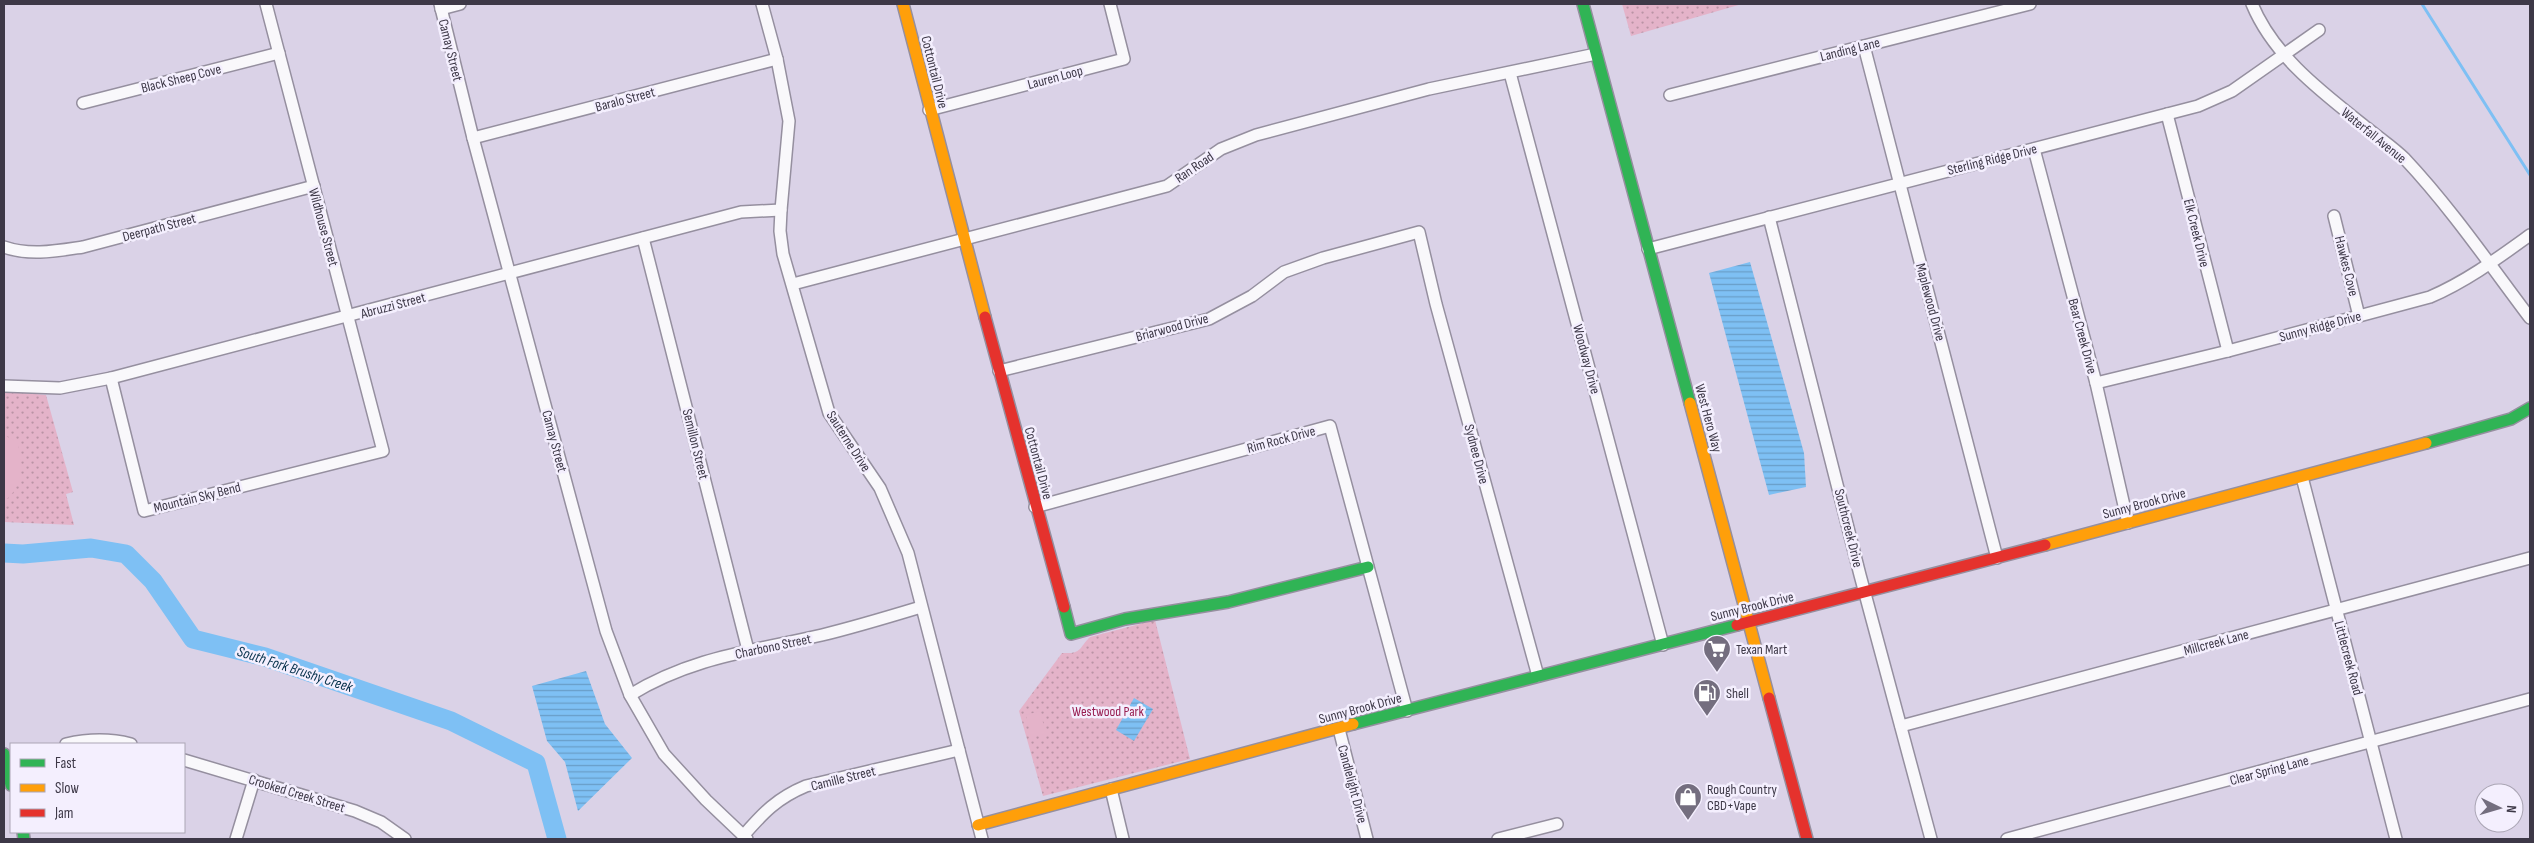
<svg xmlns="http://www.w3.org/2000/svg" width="2534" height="843" font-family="'Sofia Sans Condensed',sans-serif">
<defs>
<pattern id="grass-dots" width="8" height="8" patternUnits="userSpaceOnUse" patternTransform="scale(1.25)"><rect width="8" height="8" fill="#e4b3c9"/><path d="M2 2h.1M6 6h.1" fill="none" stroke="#ba93a5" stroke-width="1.8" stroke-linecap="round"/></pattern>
<pattern id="water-rules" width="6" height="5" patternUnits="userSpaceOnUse" patternTransform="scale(1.25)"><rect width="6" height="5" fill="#7ec0f4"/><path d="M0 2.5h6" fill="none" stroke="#689dc7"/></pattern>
</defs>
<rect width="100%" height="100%" fill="#dad2e7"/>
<!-- grass -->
<g fill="url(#grass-dots)">
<path d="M1622 4H1742L1631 36Z"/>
<path d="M4 391 46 395 73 492 66 494 74 525 4 522Z"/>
<path d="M1155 620 1190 759 1043 796 1019 711 1062 653C1082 654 1078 649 1090 637Z"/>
</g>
<!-- garden -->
<g fill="#e4b3c9">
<path d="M4 435 17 442C24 460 23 485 7 499L4 498Z"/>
<path d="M1040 711 1046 734 1031 737 1026 715Z"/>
</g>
<!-- water -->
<g fill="url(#water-rules)">
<path d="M1750 262 1804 453 1806 487 1769 495 1709 273Z"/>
<path d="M586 671 605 724 632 758 578 811 565 762 547 741 532 686Z"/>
<path d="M1134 698 1153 709 1134 741 1116 730Z"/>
</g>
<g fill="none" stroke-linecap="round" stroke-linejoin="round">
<!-- stream -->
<path stroke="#7ec0f4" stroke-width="3" d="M2422 4 2530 175"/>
<!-- river -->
<path stroke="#7ec0f4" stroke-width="19" d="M4 553 23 554 91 548 126 554 153 581 193 639 265 657 451 721 536 763 557 839"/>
<defs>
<g id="street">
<path d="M440 4 473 138 606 631 630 695 664 754 706 800 747 839"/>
<path d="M762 4 777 59 789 121 781 210 780 231 783 254 829 413 880 488 908 553 982 839"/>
<path d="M2252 4C2274 57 2323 93 2367 128 2379 138 2394 148 2405 159 2451 208 2490 265 2530 318"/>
<path d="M441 9 460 4"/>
<path d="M1864 46 1997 558"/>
<path d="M1510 73 1663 645"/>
<path d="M1670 95 2030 4"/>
<path d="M83 103 279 53"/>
<path d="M929 110 1124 59 1110 4"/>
<path d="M2167 114 2228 351"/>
<path d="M473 138 777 59"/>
<path d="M2034 149 2096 383 2128 523"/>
<path d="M2334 216 2359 316"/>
<path d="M1769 217 1860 575 1931 839"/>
<path d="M643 238 748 650"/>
<path d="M4 247C30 256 56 251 83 247L314 186"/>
<path d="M1648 249 2198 106 2232 91 2319 30"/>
<path d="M793 284 1167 186 1221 149 1256 135 1429 89 1596 54"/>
<path d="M999 371 1209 319 1252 296 1284 272 1323 258 1419 232 1436 304 1538 676"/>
<path d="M111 378 144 511 383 451 266 4"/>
<path d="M2096 383 2228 351 2430 297C2467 281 2498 258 2530 235"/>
<path d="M4 386 60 388 111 378 741 212 781 210"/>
<path d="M2302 477 2396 839"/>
<path d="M1035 507 1330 426 1407 711"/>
<path d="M630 695C692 657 753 651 822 635 855 627 888 617 921 607"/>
<path d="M1901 726 2530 558"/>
<path d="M1339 729 1367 839"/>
<path d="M66 744C88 739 108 738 131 744"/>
<path d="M184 760 355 811 381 822 405 839"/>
<path d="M1111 789 1123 839"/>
<path d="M743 836C763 813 777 798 806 786L959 750"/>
<path d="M236 839 254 780"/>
<path d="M1498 839 1557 824"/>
<path d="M2007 839 2530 699"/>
</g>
<g id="fast">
<path d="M1583 4 1690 403"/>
<path d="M2426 443 2511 419 2530 408"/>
<path d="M1064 607 1071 634 1125 619 1228 602 1368 567"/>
<path d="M1353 724 1737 625"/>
<path d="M4 754 11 785"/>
<path d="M23 832 24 839"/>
</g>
<g id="slow">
<path d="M903 4 985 317"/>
<path d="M1690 403 1769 698"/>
<path d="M2045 545 2426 443"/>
<path d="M978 825 1353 724"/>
</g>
<g id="jam">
<path d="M985 317 1064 607"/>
<path d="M1737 625 2045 545"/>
<path d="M1769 698 1807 839"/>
</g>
</defs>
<!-- street casing -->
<use href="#street" stroke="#958f9f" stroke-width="14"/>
<!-- fast casing -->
<use href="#fast" stroke="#958f9f" stroke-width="14"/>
<!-- slow casing -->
<use href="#slow" stroke="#958f9f" stroke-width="14"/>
<!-- jam casing -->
<use href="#jam" stroke="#958f9f" stroke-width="14"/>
<!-- street -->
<use href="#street" stroke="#f9f8fb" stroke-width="11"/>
<!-- fast -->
<use href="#fast" stroke="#30b455" stroke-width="11"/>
<!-- slow -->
<use href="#slow" stroke="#ff9f0a" stroke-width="11"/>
<!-- jam -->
<use href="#jam" stroke="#e5322d" stroke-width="11"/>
</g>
<!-- icons -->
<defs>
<symbol id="supermarket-pin" viewBox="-11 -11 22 30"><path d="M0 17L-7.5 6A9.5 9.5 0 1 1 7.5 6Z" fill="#746e7f" stroke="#f4effe"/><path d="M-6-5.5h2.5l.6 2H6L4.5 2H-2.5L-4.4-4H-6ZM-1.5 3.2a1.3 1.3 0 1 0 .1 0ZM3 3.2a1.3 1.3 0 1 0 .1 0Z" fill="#fff"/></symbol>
<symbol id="fuel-pin" viewBox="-11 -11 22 30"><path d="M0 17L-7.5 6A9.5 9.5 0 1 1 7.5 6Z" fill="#746e7f" stroke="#f4effe"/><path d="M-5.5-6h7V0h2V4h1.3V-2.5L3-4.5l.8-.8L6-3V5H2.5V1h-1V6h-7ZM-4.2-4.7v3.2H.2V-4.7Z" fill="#fff"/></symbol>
<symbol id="shop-pin" viewBox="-11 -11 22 30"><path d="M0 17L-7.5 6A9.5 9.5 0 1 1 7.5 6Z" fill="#746e7f" stroke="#f4effe"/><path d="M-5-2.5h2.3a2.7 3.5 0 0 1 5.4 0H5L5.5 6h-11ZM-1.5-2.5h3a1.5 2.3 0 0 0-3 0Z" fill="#fff"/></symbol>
</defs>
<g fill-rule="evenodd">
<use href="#supermarket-pin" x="1701" y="633" width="32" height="43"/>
<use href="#fuel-pin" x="1691" y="677" width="32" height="43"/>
<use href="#shop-pin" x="1672" y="781" width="32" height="43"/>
</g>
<g text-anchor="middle" stroke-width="5" stroke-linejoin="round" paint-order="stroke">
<!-- street labels -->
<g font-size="14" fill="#3d3847" stroke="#f4effe">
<text transform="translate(1850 49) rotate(-14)" y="5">Landing Lane</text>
<text transform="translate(451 50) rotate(76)" y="5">Camay Street</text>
<text transform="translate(935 72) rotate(76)" y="5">Cottontail Drive</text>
<text transform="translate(1055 77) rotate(-15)" y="5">Lauren Loop</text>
<text transform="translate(181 78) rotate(-14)" y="5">Black Sheep Cove</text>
<text transform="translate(625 99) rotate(-15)" y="5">Baralo Street</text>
<text transform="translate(2374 135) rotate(39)" y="5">Waterfall Avenue</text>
<text transform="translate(1992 159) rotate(-14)" y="5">Sterling Ridge Drive</text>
<text transform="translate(1194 167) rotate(-34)" y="5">Ran Road</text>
<text transform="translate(159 227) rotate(-15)" y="5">Deerpath Street</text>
<text transform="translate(324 227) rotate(75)" y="5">Wildhouse Street</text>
<text transform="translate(2197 233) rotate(76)" y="5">Elk Creek Drive</text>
<text transform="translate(2347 266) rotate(76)" y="5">Hawkes Cove</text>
<text transform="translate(1931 302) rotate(75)" y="5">Maplewood Drive</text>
<text transform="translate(393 305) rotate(-15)" y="5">Abruzzi Street</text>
<text transform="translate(2320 326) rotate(-15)" y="5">Sunny Ridge Drive</text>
<text transform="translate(1172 327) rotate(-15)" y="5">Briarwood Drive</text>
<text transform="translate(2083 336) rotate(75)" y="5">Bear Creek Drive</text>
<text transform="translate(1587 359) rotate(75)" y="5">Woodway Drive</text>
<text transform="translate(1709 418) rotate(75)" y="5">West Hero Way</text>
<text transform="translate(1281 439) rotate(-15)" y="5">Rim Rock Drive</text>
<text transform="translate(555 441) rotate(75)" y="5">Camay Street</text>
<text transform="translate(849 441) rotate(57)" y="5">Sauterne Drive</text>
<text transform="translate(696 444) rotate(76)" y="5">Semillon Street</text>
<text transform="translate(1477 454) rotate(75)" y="5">Sydnee Drive</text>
<text transform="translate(1039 463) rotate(75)" y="5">Cottontail Drive</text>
<text transform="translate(197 497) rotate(-14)" y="5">Mountain Sky Bend</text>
<text transform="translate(2144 503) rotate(-15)" y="5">Sunny Brook Drive</text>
<text transform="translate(1849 528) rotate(76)" y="5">Southcreek Drive</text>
<text transform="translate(1752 606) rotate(-14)" y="5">Sunny Brook Drive</text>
<text transform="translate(2216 642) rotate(-15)" y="5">Millcreek Lane</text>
<text transform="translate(773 646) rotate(-12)" y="5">Charbono Street</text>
<text transform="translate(2349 658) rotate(75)" y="5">Littlecreek Road</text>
<text transform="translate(1360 708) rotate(-15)" y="5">Sunny Brook Drive</text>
<text transform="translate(2269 770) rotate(-15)" y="5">Clear Spring Lane</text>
<text transform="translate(843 778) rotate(-14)" y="5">Camille Street</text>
<text transform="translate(1353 784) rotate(75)" y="5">Candlelight Drive</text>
<text transform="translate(297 793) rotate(17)" y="5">Crooked Creek Street</text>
</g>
<!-- poi labels -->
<g font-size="14" fill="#3d3847" stroke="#f4effe" text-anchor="start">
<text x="1736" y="654">Texan Mart</text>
<text x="1726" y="698">Shell</text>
<text x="1707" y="794">Rough Country<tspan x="1707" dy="16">CBD+Vape</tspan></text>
</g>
<!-- park labels -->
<g font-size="14" fill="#981e51" stroke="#f4effe">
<text x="1108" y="716">Westwood Park</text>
</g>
<!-- water labels -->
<g font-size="15" font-style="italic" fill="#042f49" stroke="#f4effe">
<text transform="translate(295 669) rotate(18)" y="5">South Fork Brushy Creek</text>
</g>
</g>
<!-- border -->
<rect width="2534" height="843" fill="none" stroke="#3d3847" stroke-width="10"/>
<!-- legend -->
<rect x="10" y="743" width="175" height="90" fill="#f4effe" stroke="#aba6b5"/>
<rect x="20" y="759" width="25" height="8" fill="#30b455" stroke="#aba6b5"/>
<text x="55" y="768" font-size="15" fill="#3d3847">Fast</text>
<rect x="20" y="784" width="25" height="8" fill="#ff9f0a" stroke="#aba6b5"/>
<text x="55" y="793" font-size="15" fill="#3d3847">Slow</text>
<rect x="20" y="809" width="25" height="8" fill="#e5322d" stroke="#aba6b5"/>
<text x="55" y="818" font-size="15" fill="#3d3847">Jam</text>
<!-- north arrow -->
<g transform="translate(2499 808) rotate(95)"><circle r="24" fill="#f4effe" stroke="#aba6b5"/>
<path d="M0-4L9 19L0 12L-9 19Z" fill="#746e7f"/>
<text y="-8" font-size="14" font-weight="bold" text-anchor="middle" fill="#3d3847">N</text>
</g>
</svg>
